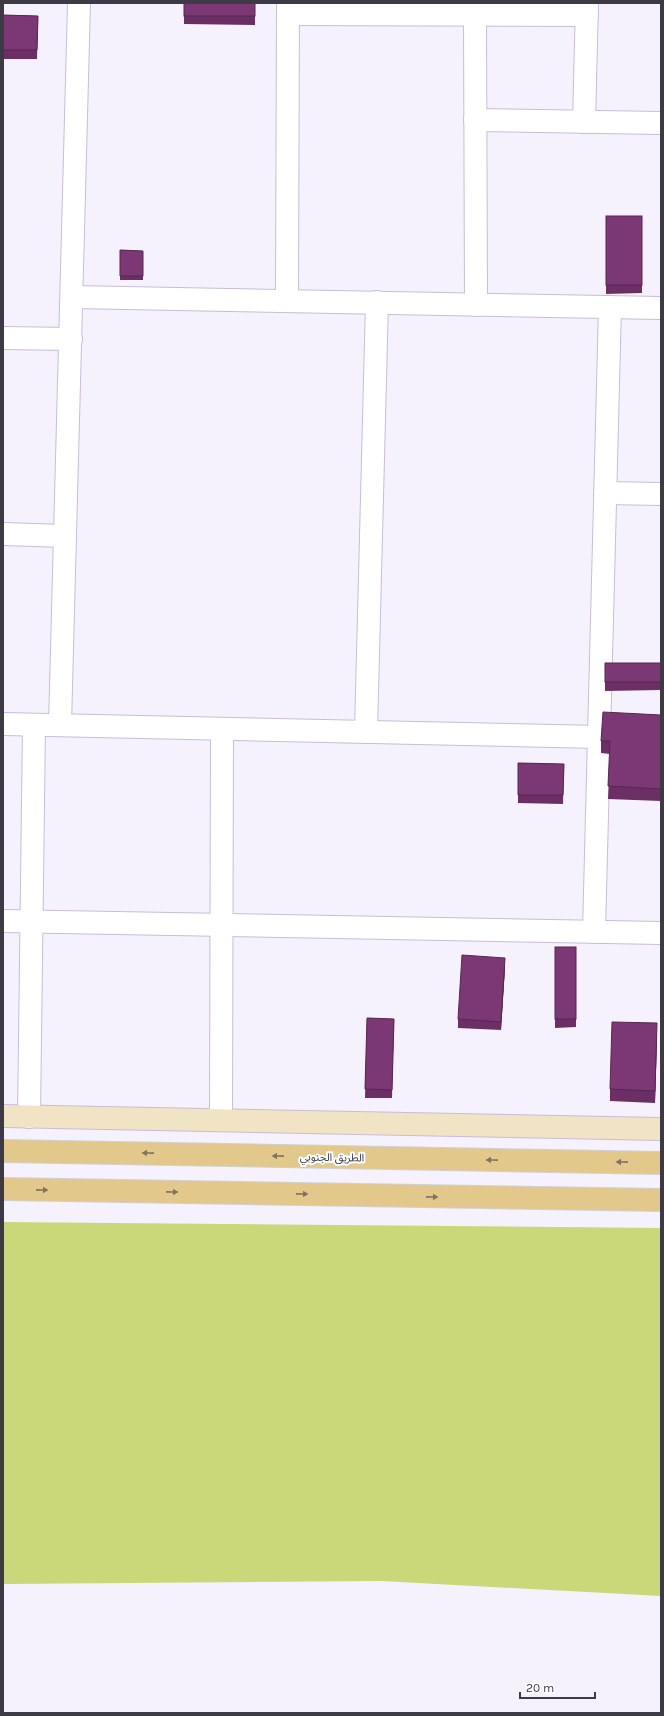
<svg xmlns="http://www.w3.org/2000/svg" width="664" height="1716" font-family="Karla,'Noto Sans Arabic',sans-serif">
<rect width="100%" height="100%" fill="#f6f2fd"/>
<!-- green -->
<path fill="#cad879" d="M3 1222 661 1228V1596L381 1581 3 1584Z"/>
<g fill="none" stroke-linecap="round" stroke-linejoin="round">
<defs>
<g id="street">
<path d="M288 14 587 15"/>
<path d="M475 15 476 305"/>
<path d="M475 120 661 123"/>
<path d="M584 122 587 3"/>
<path d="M72 297 661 308"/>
<path d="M287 301 288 3"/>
<path d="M3 338 71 339"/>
<path d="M605 493 661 494"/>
<path d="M3 534 65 536"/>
<path d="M3 724 599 737"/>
<path d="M60 725 79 3"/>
<path d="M366 732 377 302"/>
<path d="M3 921 661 933"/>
<path d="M594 932 610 307"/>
<path d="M29 1117 34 725"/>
<path d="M221 1120 222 729"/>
</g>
<path id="secondary" d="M3 1116 661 1129"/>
<g id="primary">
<path d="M3 1151 661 1163"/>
<path d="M3 1189 661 1200"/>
</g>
</defs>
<!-- street casing -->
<use href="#street" stroke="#c7bdd8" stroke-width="24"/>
<!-- secondary casing -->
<use href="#secondary" stroke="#c7bdd8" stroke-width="24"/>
<!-- primary casing -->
<use href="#primary" stroke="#d1d0d2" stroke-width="24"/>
<!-- street -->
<use href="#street" stroke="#fff" stroke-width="22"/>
<!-- secondary -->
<use href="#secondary" stroke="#f0e4c5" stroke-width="22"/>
<!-- primary -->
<use href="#primary" stroke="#e2c88b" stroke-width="22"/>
</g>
<!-- wall -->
<g fill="#6b2f65">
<path d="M184 3H255V25L184 24Z"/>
<path d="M3 15 38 16 37 59H3Z"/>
<path d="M606 216H642V293L606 294Z"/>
<path d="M120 250 143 251V280H120Z"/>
<path d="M605 663H661V690L605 691Z"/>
<path d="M661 715V801L608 799 610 754 601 753V741Z"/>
<path d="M518 763 564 764 563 804 518 803Z"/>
<path d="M555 947H576V1027L555 1028Z"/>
<path d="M505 967 501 1030 458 1028V1019Z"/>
<path d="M367 1018 394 1019 392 1098H365Z"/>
<path d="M657 1036 655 1103 610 1101V1089Z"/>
</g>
<!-- shaded-wall -->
<g fill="#572652">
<path d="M505 958V967L501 1030V1022Z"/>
<path d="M657 1023V1036L655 1103V1091Z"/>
</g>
<!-- building -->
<g fill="#7c3775" stroke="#572652">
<rect x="184" y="3" width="71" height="13"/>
<path d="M3 15 38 16 37 50H3Z"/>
<rect x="606" y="216" width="36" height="69"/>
<path d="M120 250 143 251V276H120Z"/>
<rect x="605" y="663" width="56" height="19"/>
<path d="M603 712 661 715V789L608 786 610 741H601Z"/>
<path d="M518 763 564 764 563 795H518Z"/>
<rect x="555" y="947" width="21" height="72"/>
<path d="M462 955 505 958 501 1022 458 1019Z"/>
<path d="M367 1018 394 1019 392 1090 365 1089Z"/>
<path d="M612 1022 657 1023 655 1091 610 1089Z"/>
</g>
<!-- one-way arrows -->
<defs><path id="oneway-solid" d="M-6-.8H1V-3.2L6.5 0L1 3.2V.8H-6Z"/></defs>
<g fill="#807361">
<use href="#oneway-solid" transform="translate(148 1153) rotate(-179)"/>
<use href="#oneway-solid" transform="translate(278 1156) rotate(-179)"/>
<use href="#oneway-solid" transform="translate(492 1160) rotate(-179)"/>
<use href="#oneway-solid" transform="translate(622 1162) rotate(-179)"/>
<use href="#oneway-solid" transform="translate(42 1190) rotate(1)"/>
<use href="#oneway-solid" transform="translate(172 1192) rotate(1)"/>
<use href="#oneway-solid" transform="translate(302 1194) rotate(1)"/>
<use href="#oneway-solid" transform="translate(432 1197) rotate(1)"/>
</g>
<g text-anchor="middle" stroke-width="4" stroke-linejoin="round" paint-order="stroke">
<!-- street labels -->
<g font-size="11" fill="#3e3a45" stroke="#fff">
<text transform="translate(332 1157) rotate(1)" y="4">الطريق الجنوبي</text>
</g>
</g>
<!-- border -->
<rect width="664" height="1716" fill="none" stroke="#3e3a45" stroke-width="8"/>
<!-- scale -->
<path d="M520 1692v6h75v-6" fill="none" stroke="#3e3a45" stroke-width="2"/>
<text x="526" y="1692" font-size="12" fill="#3e3a45" stroke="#ffffff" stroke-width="3" paint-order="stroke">20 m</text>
</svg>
